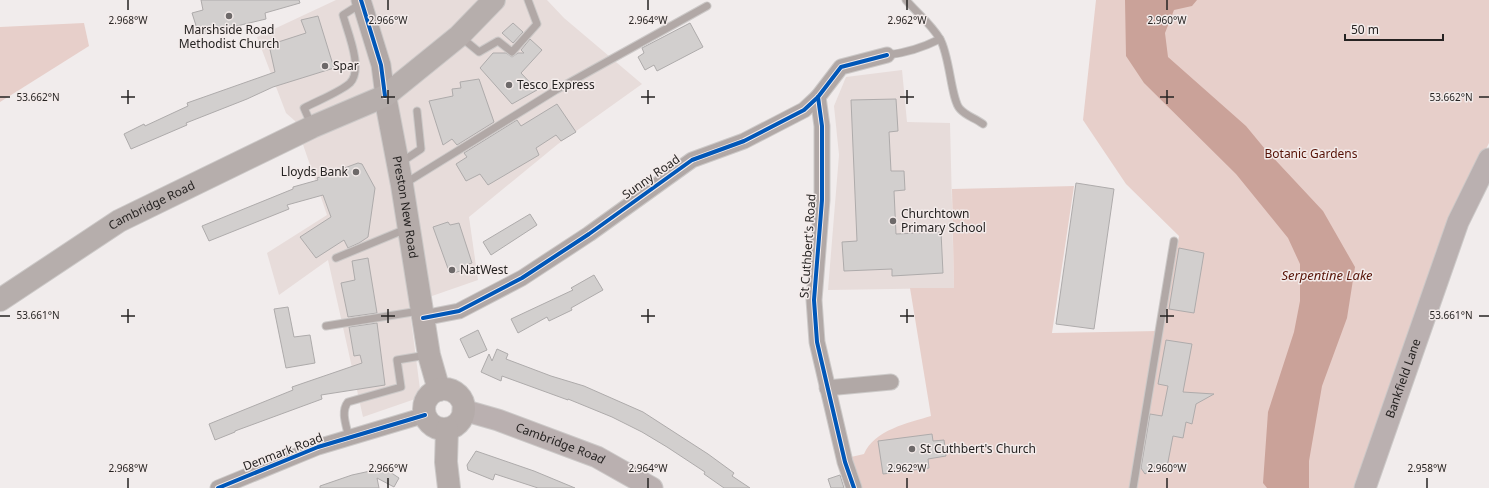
<svg xmlns="http://www.w3.org/2000/svg" width="1489" height="488" font-family="'Noto Sans',sans-serif">
<rect width="100%" height="100%" fill="#f1ecec"/>
<!-- built -->
<g fill="#e7dcda">
<path d="M336 0H547L564 18 642 84 558 144 469 217 478 280 409 304 421 397 363 417 328 260 279 295 267 253 327 215 295 121 286 113 257 37Z"/>
<path d="M902 70 907 122 950 123 954 288 828 290 839 155 834 106 846 77Z"/>
</g>
<!-- green -->
<g fill="#e7cfca">
<path d="M1096 0H1489V143L1436 251 1398 383 1358 488H1136L1179 236 1126 184 1083 120Z"/>
<path d="M84 23 89 46 0 102V27Z"/>
<path d="M1074 186 1052 333 1158 331 1132 488H862L851 457 864 454C874 430 908 423 931 416L910 288H954L952 189Z"/>
</g>
<!-- water -->
<path fill="#caa299" d="M1125 0H1197L1192 6 1174 10 1165 33 1168 57 1246 126 1265 149 1323 211 1355 267 1347 318 1322 386 1309 461V488H1267L1263 483 1268 412 1294 332 1300 301V264L1288 238 1236 174 1144 83 1126 56Z"/>
<!-- building -->
<g fill="#d2cfce" stroke="#aeabab">
<path d="M201 0H299L300 3 265 13 266 19 199 35 192 13 203 10Z"/>
<path d="M318 16 334 68 273 87 247 99 186 123 187 125 131 149 124 134 144 124 145 126 188 106 187 103 275 72 269 45 306 33 301 20Z"/>
<path d="M513 23 523 32 513 43 502 33Z"/>
<path d="M690 23 703 47 657 71 654 65 645 70 638 57 644 53 642 48Z"/>
<path d="M530 39 542 50 521 73 537 90 512 104 480 68 493 53H506L512 57 518 53H524L521 50Z"/>
<path d="M479 79 494 122 457 145 452 139 443 145 429 101 453 96 452 89 461 88 460 82Z"/>
<path d="M896 99 898 131 889 132 891 171H904L905 190 894 191 896 234 941 232 943 273 892 276V269L844 271 842 242 857 241 851 100Z"/>
<path d="M557 104 576 132 561 141 556 135 536 148 539 155 488 185 480 174 466 181 456 164 467 157 464 153 517 120 521 126Z"/>
<path d="M358 163 362 164 375 188 368 237 359 243 348 248 344 240 316 258 300 237 331 217 323 195 287 205 289 209 209 241 202 226 293 189V187L318 180 317 178Z"/>
<path d="M1076 183 1114 189 1094 329 1056 324Z"/>
<path d="M530 214 537 225 491 255 483 242Z"/>
<path d="M448 222 450 225 459 223 472 263 466 265 467 269 450 274 433 227Z"/>
<path d="M1179 248 1204 253 1194 313 1169 309Z"/>
<path d="M368 258 377 313 348 317 341 283 355 280 352 261Z"/>
<path d="M594 275 603 290 571 308 572 310 549 321 547 317 518 333 511 319 573 290 571 288Z"/>
<path d="M288 307 294 337 310 335 315 363 286 368 274 309Z"/>
<path d="M377 323 385 385 321 395 322 399 235 431V432L215 440 209 424 293 390 292 387 362 363 360 355 354 356 349 327Z"/>
<path d="M478 330 487 350 469 358 460 339Z"/>
<path d="M1166 340 1192 344 1183 392 1214 394 1196 404 1192 424 1186 422 1183 438 1173 436 1167 467 1157 465 1145 474 1141 468 1150 414 1162 416 1168 386 1158 384Z"/>
<path d="M497 349 508 354 506 359 551 376 584 386 643 412 708 454 734 473 732 476 750 488H724L704 474 705 472 667 447 642 432 612 417 568 399V400L502 376 501 381 481 372 489 354 492 361Z"/>
<path d="M932 434 933 441 944 440 946 456 928 459 929 468 883 474 878 441Z"/>
<path d="M476 451 534 471 575 488H538L495 474 493 480 468 470 467 465Z"/>
<path d="M384 468 399 478 394 487 377 478 379 488H320V486L352 475Z"/>
<path d="M840 475 844 488H831L828 479Z"/>
</g>
<g fill="none" stroke-linecap="round" stroke-linejoin="round">
<defs>
<g id="service">
<path d="M906 0C917 13 931 24 940 39 950 56 951 100 960 109 966 116 975 118 983 124"/>
<path d="M462 38 479 52 498 41 512 52 537 24 528 0"/>
<path d="M887 55C907 53 922 48 940 39"/>
<path d="M311 124 304 108C317 101 340 92 350 83 364 69 347 31 343 15L362 3"/>
<path d="M400 163 421 149 417 111"/>
<path d="M404 184 556 90 707 6"/>
<path d="M336 258 406 229"/>
<path d="M326 326 419 311"/>
<path d="M349 438C347 427 340 412 348 402L401 387 397 360 427 355"/>
<path d="M1133 488 1174 241"/>
</g>
<g id="minor">
<path d="M818 97 822 126V200L814 300 817 342 845 462 854 488"/>
<path d="M423 318 459 311 522 278 589 234 692 160 744 141 804 110 818 97 841 67 887 55"/>
<path d="M827 388 891 382"/>
<path d="M218 488 318 447 425 415"/>
</g>
<path id="tertiary" d="M361 0 381 65 385 96"/>
<g id="secondary">
<path id="s1" d="M463 410 498 420 597 457 652 488"/>
<path id="s2" d="M1365 488 1458 222 1489 159"/>
</g>
<g id="primary">
<path id="s3" d="M385 96 402 185 429 355 439 390"/>
<circle cx="444" cy="409" r="20"/>
<path d="M447 429 446 462 449 488"/>
</g>
<g id="trunk">
<path id="s4" d="M0 300 119 221 312 127 385 96 459 36 494 0"/>
</g>
</defs>
<!-- service casing -->
<use href="#service" stroke="#ccc9c8" stroke-width="9"/>
<!-- minor casing -->
<use href="#minor" stroke="#ccc9c8" stroke-width="17"/>
<!-- tertiary casing -->
<use href="#tertiary" stroke="#ccc9c8" stroke-width="21"/>
<!-- secondary casing -->
<use href="#secondary" stroke="#ccc9c8" stroke-width="23"/>
<!-- primary casing -->
<use href="#primary" stroke="#ccc9c8" stroke-width="24"/>
<!-- trunk casing -->
<use href="#trunk" stroke="#ccc9c8" stroke-width="24"/>
<!-- service -->
<use href="#service" stroke="#b1a8a6" stroke-width="7"/>
<!-- minor -->
<use href="#minor" stroke="#b1a8a6" stroke-width="15"/>
<!-- tertiary -->
<use href="#tertiary" stroke="#b1a8a6" stroke-width="19"/>
<!-- secondary -->
<use href="#secondary" stroke="#bab0b0" stroke-width="21"/>
<!-- primary -->
<use href="#primary" stroke="#b4aba9" stroke-width="22"/>
<!-- trunk -->
<use href="#trunk" stroke="#b6aeac" stroke-width="22"/>
<defs>
<g id="cycleway">
<path d="M361 0 381 65 385 96"/>
<path d="M818 97 822 126V200L814 300 817 342 845 462 854 488"/>
<path d="M423 318 459 311 522 278 589 234 692 160 744 141 804 110 818 97 841 67 887 55"/>
<path d="M218 488 318 447 425 415"/>
</g>
</defs>
<!-- cycleway casing -->
<use href="#cycleway" stroke="#f3ebea" stroke-width="6"/>
<!-- cycleway -->
<use href="#cycleway" stroke="#0057b8" stroke-width="4"/>
</g>
<!-- ticks -->
<path fill="none" stroke="#262322" stroke-width="1.5" d="M128 0V10M388 0V10M648 0V10M907 0V10M1167 0V10M128 90V104M388 90V104M648 90V104M907 90V104M1167 90V104M0 97H10M121 97H135M381 97H395M641 97H655M900 97H914M1160 97H1174M1479 97H1489M128 309V323M388 309V323M648 309V323M907 309V323M1167 309V323M0 316H10M121 316H135M381 316H395M641 316H655M900 316H914M1160 316H1174M1479 316H1489M128 478V488M388 478V488M648 478V488M907 478V488M1167 478V488M1427 478V488"/>
<!-- markers -->
<g fill="#6d6969" stroke="#f3ebea" stroke-width="1.5">
<circle cx="229" cy="16" r="4"/>
<circle cx="325" cy="66" r="4"/>
<circle cx="509" cy="85" r="4"/>
<circle cx="356" cy="172" r="4"/>
<circle cx="893" cy="221" r="4"/>
<circle cx="452" cy="270" r="4"/>
<circle cx="912" cy="449" r="4"/>
</g>
<g text-anchor="middle" stroke-width="3" stroke-linejoin="round" paint-order="stroke">
<!-- poi labels -->
<g font-size="12" fill="#262322" stroke="#f3ebea" text-anchor="start">
<text x="229" y="34" text-anchor="middle">Marshside Road<tspan x="229" dy="14">Methodist Church</tspan></text>
<text x="333" y="70">Spar</text>
<text x="517" y="89">Tesco Express</text>
<text x="348" y="176" text-anchor="end">Lloyds Bank</text>
<text x="901" y="218">Churchtown<tspan x="901" dy="14">Primary School</tspan></text>
<text x="460" y="274">NatWest</text>
<text x="920" y="453">St Cuthbert's Church</text>
</g>
<!-- park labels -->
<g font-size="12" fill="#551105" stroke="#f3ebea">
<text x="1311" y="158">Botanic Gardens</text>
</g>
<!-- street labels -->
<g font-size="12" fill="#262322" stroke="#f3ebea">
<text transform="translate(651 177) rotate(-35)" y="4">Sunny Road</text>
<text dy="4" stroke="none"><textPath href="#s4" startOffset="179">Cambridge Road</textPath></text>
<text dy="4" stroke="none"><textPath href="#s3" startOffset="113">Preston New Road</textPath></text>
<text transform="translate(808 246) rotate(-86)" y="4">St Cuthbert's Road</text>
<text dy="4" stroke="none"><textPath href="#s2" startOffset="116">Bankfield Lane</textPath></text>
<text dy="4" stroke="none"><textPath href="#s1" startOffset="103">Cambridge Road</textPath></text>
<text transform="translate(283 452) rotate(-21)" y="4">Denmark Road</text>
</g>
<!-- water labels -->
<g font-size="13" font-style="italic" fill="#581408" stroke="#f3ebea">
<text x="1327" y="280">Serpentine Lake</text>
</g>
</g>
<g font-size="10" text-anchor="middle" fill="#262322" stroke="#f3ebea" stroke-width="3" stroke-linejoin="round" paint-order="stroke">
<text x="128" y="24">2.968°W</text>
<text x="388" y="24">2.966°W</text>
<text x="648" y="24">2.964°W</text>
<text x="907" y="24">2.962°W</text>
<text x="1167" y="24">2.960°W</text>
<text x="38" y="101">53.662°N</text>
<text x="1451" y="101">53.662°N</text>
<text x="38" y="319">53.661°N</text>
<text x="1451" y="319">53.661°N</text>
<text x="128" y="472">2.968°W</text>
<text x="388" y="472">2.966°W</text>
<text x="648" y="472">2.964°W</text>
<text x="907" y="472">2.962°W</text>
<text x="1167" y="472">2.960°W</text>
<text x="1427" y="472">2.958°W</text>
</g>
<!-- scale -->
<path d="M1345 34v6h98v-6" fill="none" stroke="#262322" stroke-width="2"/>
<text x="1351" y="34" font-size="12" fill="#262322" stroke="#f3ebea" stroke-width="3" paint-order="stroke">50 m</text>
</svg>
